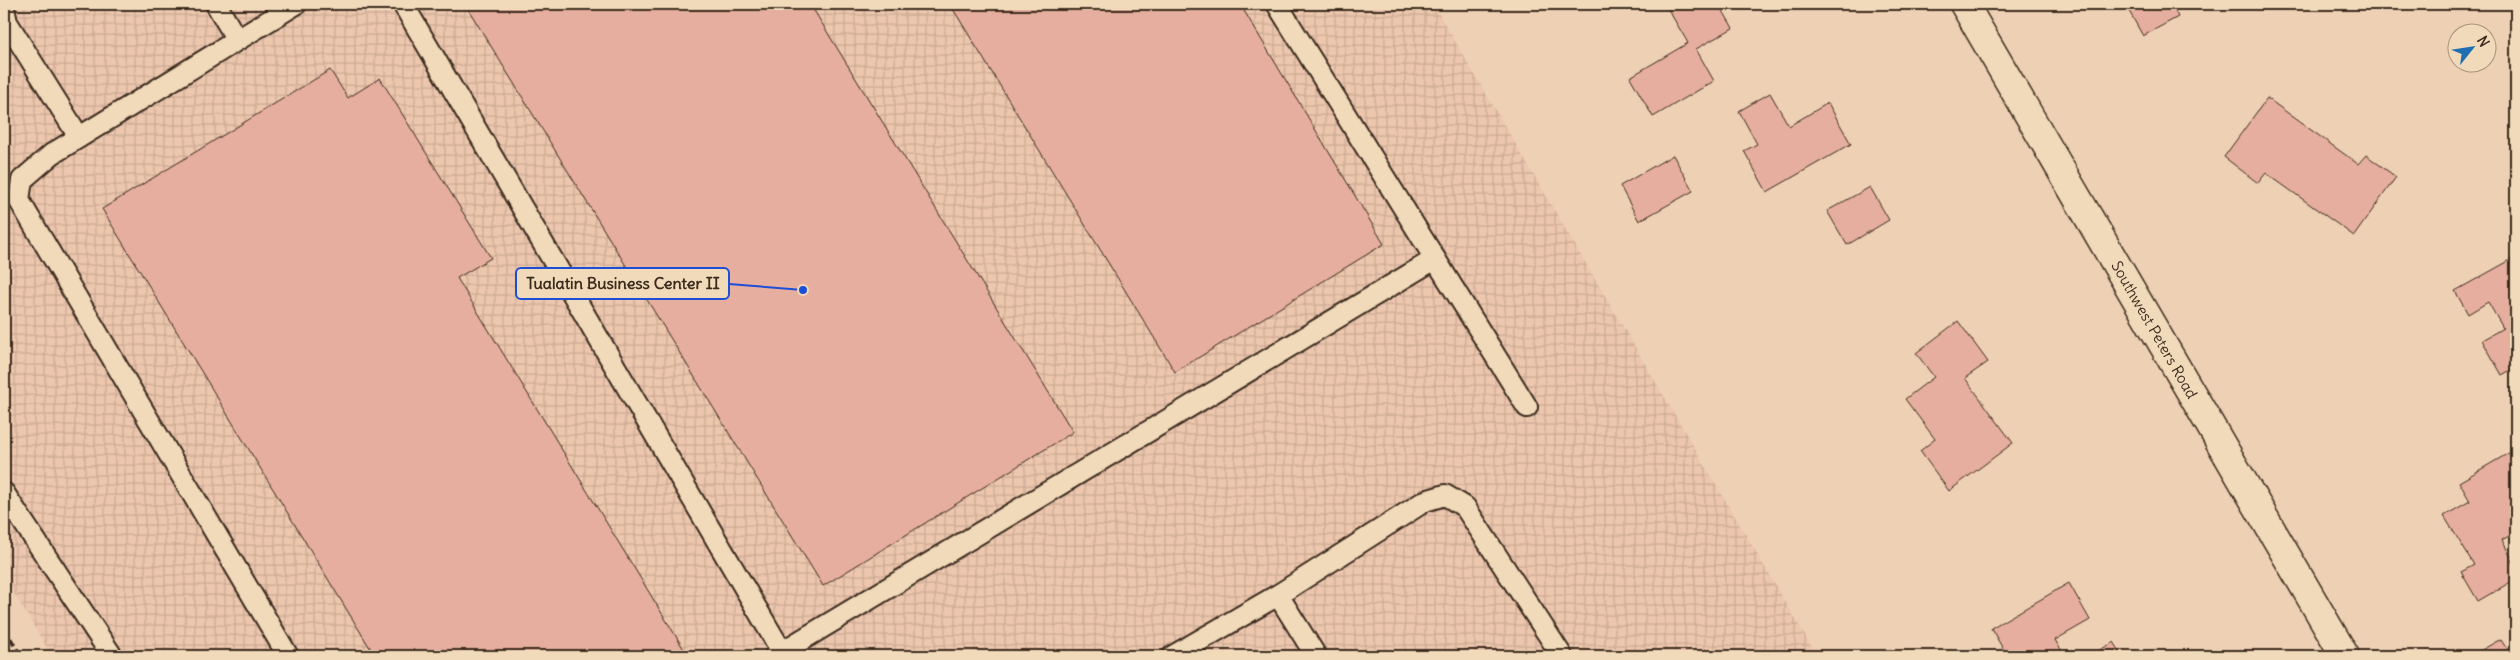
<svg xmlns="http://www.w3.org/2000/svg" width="2520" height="660" font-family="Delius,sans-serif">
<defs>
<pattern id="industrial-grid" width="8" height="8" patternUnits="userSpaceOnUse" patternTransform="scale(1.25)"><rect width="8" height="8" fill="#ecc6ad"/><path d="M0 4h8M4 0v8" fill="none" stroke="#cbaa94"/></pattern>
</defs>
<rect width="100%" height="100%" fill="#eed1b4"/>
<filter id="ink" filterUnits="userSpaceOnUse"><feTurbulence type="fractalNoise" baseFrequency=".02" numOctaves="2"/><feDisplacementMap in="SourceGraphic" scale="10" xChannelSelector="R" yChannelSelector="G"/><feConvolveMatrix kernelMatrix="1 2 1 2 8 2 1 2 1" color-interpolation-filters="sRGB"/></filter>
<g filter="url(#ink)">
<!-- industrial -->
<path fill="url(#industrial-grid)" d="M4 4H1433L1817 656H52L4 577Z"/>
<!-- building -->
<g fill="#e6ae9e" stroke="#3b2a1e">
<path d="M465 4H810L1073 432 823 586Z"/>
<path d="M950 4H1240L1384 244 1175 372Z"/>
<path d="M1665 4H1732L1722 9 1733 28 1696 49 1714 81 1653 117 1630 77 1688 43Z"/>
<path d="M2125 4H2180L2173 7 2178 17 2143 36Z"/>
<path d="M330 70 348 98 380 78 491 258 457 278 688 656H375L102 209Z"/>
<path d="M1770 93 1789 126 1828 103 1851 144 1767 192 1744 151 1757 144 1739 111Z"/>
<path d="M2267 98 2358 164 2366 155 2396 177 2354 236 2266 173 2258 183 2224 157Z"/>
<path d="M1673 155 1693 191 1639 221 1620 186Z"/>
<path d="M1870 187 1889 220 1847 245 1827 211Z"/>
<path d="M2516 257V367L2502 375 2482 340 2503 328 2488 302 2468 314 2455 291Z"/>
<path d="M1958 321 1988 362 1965 378 2013 443 1949 491 1920 451 1935 439 1905 399 1934 377 1916 353Z"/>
<path d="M2514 450 2516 455V532L2502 540 2516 567V579L2478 601 2461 572 2474 565 2444 516 2470 501 2459 482Z"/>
<path d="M2069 583 2090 620 2055 640 2065 656H2007L1991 628Z"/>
<path d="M2501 639 2512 656H2471Z"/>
<path d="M2114 642 2123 656H2089Z"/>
</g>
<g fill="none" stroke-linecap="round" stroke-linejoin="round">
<defs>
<g id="service">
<path d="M216 4 237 40"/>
<path d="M403 4 782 652"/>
<path d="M1277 4 1527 407"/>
<path d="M4 8 7 22 79 137"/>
<path d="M4 493 112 656"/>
<path d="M1278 595 1316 656"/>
<path d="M288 656 19 200 22 180 52 154 296 4"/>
<path d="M775 656 1435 259"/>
<path d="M1173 656 1278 595 1425 501 1445 495 1465 507 1562 656"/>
</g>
<path id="minor" d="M1964 4 2345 656"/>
</defs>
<!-- service casing -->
<use href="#service" stroke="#3b2a1e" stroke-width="24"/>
<!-- minor casing -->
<use href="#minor" stroke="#3b2a1e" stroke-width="31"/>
<!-- service -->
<use href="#service" stroke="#f0dab9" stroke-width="20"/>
<!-- minor -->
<use href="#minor" stroke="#f0dab9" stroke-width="28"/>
<!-- rail -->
<path stroke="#3b2a1e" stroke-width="4" stroke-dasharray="8 4" stroke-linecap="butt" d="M4 628 21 656"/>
</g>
</g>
<g text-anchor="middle" stroke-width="4" stroke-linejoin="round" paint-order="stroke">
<!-- street labels -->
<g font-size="15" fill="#3b2a1e" stroke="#f0dab9">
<text transform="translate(2154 330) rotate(60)" y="5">Southwest Peters Road</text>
</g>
</g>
<!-- callouts -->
<path fill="none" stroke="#1d4ed8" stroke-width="2" d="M803 290L729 284"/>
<circle fill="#1d4ed8" stroke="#f0dab9" stroke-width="2" cx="803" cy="290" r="5"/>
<rect fill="#f0dab9" stroke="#1d4ed8" stroke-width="2" x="516" y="268" width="213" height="31" rx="5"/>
<g font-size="16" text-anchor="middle" font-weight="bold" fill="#3b2a1e">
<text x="623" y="289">Tualatin Business Center II</text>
</g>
<!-- margin -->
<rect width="2520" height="660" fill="none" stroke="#f0dab9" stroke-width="20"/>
<rect x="10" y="10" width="2500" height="640" fill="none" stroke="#3b2a1e" stroke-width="2" filter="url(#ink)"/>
<!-- north arrow -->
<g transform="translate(2472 48) rotate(60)"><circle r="24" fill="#f0dab9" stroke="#a8947b"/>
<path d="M0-4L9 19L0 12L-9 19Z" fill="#1f6fb2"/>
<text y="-8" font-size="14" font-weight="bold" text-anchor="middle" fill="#3b2a1e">N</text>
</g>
</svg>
